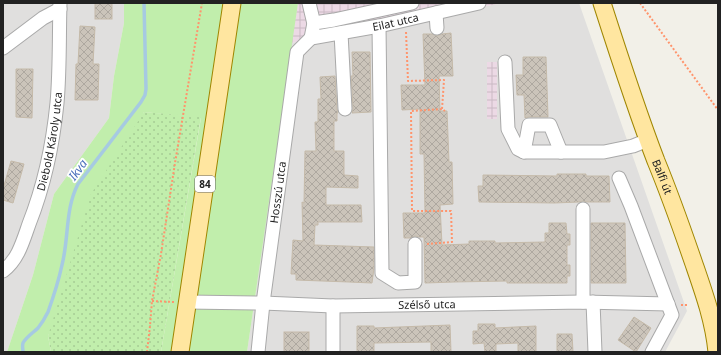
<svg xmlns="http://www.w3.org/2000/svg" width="721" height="355" font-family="'Noto Sans',sans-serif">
<defs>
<pattern id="industrial-grid" width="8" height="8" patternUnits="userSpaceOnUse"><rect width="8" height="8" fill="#ecd9e5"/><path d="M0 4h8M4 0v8" fill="none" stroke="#cabac4"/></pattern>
<pattern id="garden-dots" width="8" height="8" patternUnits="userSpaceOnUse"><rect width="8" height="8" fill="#c1eeac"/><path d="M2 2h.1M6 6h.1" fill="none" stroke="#a6cc94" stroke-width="1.8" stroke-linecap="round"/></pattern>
<pattern id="building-cross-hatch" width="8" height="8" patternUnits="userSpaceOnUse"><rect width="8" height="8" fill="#cbc4ba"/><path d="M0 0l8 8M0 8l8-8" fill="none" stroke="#aea8a0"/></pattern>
</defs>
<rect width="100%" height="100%" fill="#f2f0e8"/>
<!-- residential -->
<g fill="#e0dfde">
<path d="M3 3H124V23L114 76 109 118 54 194 33 275 7 352H3Z"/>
<path d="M503 3H579L687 311 665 352H247L291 43Z"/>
</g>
<!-- industrial -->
<g fill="url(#industrial-grid)">
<path d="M298 3H503L291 43Z"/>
<rect x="487" y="62" width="10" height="57"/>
</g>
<!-- grass -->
<path fill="#c1eeac" d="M124 3H298L247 352H161L201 118 144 112 48 336 51 352H7L33 275 54 194 109 118 114 76 124 23Z"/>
<!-- garden -->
<path fill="url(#garden-dots)" d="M144 112 201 117 161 352H51L48 336 91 194Z"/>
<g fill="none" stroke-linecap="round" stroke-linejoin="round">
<!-- stream -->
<path stroke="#a6cae2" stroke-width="3.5" d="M23 352C23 349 22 346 23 343 26 337 34 332 38 328 42 323 45 318 48 312 53 298 59 279 62 265 69 238 65 209 78 184L141 102 145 95 146 89 144 3"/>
</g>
<!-- building -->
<g fill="url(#building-cross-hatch)" stroke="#c5baa9">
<rect x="95" y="3" width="17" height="16"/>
<path d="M80 26 95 27 93 64H99L98 100H75L76 64H78Z"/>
<path d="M451 33 453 76H439L440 111H447L449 162H452L453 204 440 205 442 245 469 244V241H495V243L545 242V233H549V223H566L567 234H570V245H567V265H570V276H567V283H507V281L454 282 425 283 424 237H419L415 236 410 238H404L403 213H425L424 154H420V109L402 110 401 85H425L423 34H432L437 36 442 34Z"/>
<path d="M352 52H370L371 112 352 113 353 109 351 76H353Z"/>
<path d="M523 57H546L548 117H529L525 118 524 95H517L516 75H523Z"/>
<path d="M16 69H33L32 118 16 117Z"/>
<path d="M335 76 337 109 338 113H337V121H334V151H344V175L358 176V188L326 187V205H361L362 222H318V225H315L314 245 374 247V268L372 283 349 282 296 280V274H291L293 240 303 241 302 202 304 203 305 151H316L315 122H318V99H321L320 77Z"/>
<path d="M11 161 24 164 13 203 3 200V189Z"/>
<path d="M557 174H586V176H609L610 202H587L583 201 579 202 554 203 479 202 478 186H483V175L557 176Z"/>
<path d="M591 223H625L626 283H591Z"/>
<path d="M634 317 651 328 636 352 618 340Z"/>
<path d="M478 324H495V328L536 326V352H518V343L496 344V352H485L484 343 473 344V331H478Z"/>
<path d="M450 325 451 352H431V342L374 343V352H357V326H374V328Z"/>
<rect x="284" y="332" width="25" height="20"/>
<path d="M557 334H572L573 352H557Z"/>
</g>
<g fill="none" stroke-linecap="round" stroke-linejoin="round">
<defs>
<g id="minor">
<path d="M309 3 314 24"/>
<path d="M436 13 437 28"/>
<path d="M379 26 382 273 398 283 415 282V244"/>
<path d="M341 33 345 109"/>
<path id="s1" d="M311 38 379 26 479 3"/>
<path d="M3 48 43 18 60 9"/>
<path d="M505 62 508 129 518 149 524 152H604L633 146 648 140"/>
<path d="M524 152 529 125H550L561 152"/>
<path d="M619 178 631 206 672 315 652 352"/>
<path id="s2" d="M3 271C18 260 23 241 29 224 44 186 53 144 57 103 60 70 59 36 60 3"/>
<path id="s3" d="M187 302 263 303 333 306 583 302 668 304"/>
<path d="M583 302V209"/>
<path d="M593 302 595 352"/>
<path d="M333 306V352"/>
<path id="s4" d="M258 352 263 303 297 52 311 38 314 23 334 20 412 3"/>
</g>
<g id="major">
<path id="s5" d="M602 3C619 56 636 109 656 161 670 195 682 229 694 264 704 293 714 321 717 352"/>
<path d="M180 352 232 3"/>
</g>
</defs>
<!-- minor casing -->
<use href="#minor" stroke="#a9a9a9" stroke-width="15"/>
<!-- major casing -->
<use href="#major" stroke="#9f8600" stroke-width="19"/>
<!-- path -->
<g stroke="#ff946c" stroke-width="2" stroke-dasharray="2 2" stroke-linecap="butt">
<path d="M640 3 718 110"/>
<path d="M406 32 408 81 444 80 442 109 445 111"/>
<path d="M427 244 452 242 451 211H412L411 111 442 109"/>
<path d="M152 301 174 302"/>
<path d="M681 305H688"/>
<path d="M147 352 150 326 152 301 161 254 175 163 202 3"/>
</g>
<!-- minor -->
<use href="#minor" stroke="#fff" stroke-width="13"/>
<!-- major -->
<use href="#major" stroke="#ffe6a0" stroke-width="17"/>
</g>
<g text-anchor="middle" stroke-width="3.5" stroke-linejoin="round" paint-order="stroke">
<!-- shield labels -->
<rect fill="#fff" stroke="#646464" stroke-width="1" x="195" y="176" width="20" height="16" rx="3"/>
<g font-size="10" font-weight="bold" fill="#222">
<text x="205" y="188">84</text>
</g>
<!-- street labels -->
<g font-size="11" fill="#222" stroke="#fff">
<text dy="4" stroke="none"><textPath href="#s1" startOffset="86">Eilat utca</textPath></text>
<text dy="4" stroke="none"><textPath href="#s2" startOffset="140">Diebold Károly utca</textPath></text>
<text dy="4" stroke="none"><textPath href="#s5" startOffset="184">Balfi út</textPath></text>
<text dy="4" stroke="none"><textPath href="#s4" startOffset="161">Hosszú utca</textPath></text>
<text dy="4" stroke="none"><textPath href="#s3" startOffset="240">Szélső utca</textPath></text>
</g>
<!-- water labels -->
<g font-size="12" font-style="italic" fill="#466cb9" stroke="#fff">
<text transform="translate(78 170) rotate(-54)" y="4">Ikva</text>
</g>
</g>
<!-- border -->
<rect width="721" height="355" fill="none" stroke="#222222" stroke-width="8"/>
</svg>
